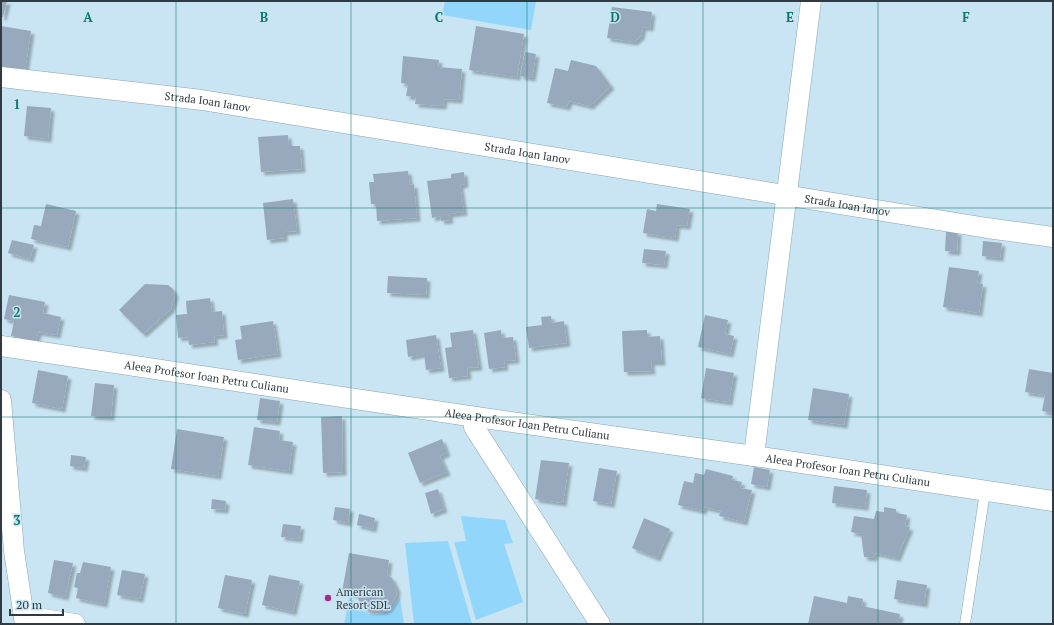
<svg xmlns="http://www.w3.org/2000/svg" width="1054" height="625" font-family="'PT Serif',serif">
<defs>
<filter id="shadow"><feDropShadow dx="3.5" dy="3.5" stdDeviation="1" flood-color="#0004"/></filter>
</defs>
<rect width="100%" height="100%" fill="#c9e4f2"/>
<!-- green -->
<g fill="#92d7fb">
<path d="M445 1H536L531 30 442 15Z"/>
<path d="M461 516 505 520 513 543 504 544 523 602 476 620 454 542 466 541Z"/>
<path d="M448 541 472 624H414L405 543Z"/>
<path d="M400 598 404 624H344L349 599C356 600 356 604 361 609 370 617 381 615 392 610Z"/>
</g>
<!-- building -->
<g fill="#99a9bd" filter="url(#shadow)">
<path d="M1 1H7L3 17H1Z"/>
<path d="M612 7 652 12 650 28 643 27 641 36 634 42 607 38Z"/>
<path d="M1 26 31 31 25 70 1 67Z"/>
<path d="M476 26 524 34 517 77 469 70Z"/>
<path d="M525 52 536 54 532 78 520 76Z"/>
<path d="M403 56 439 60 438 67 462 69 459 100 444 99 443 106 415 104 416 97 406 96 408 84 401 83Z"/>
<path d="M571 60 596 66 611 86 590 106 569 101 567 107 547 103 555 68 568 71Z"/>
<path d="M27 106 51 108 48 139 24 136Z"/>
<path d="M288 135 289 146H300L302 169 261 172 258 137Z"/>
<path d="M408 171 410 185 414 184 417 218 377 221 376 204H371L369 182H374L373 174Z"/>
<path d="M464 172 465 184 460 185 464 212 449 214 450 220 441 221 440 216 432 218 427 181 451 178V174Z"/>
<path d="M293 199 297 231 284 232V238L267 240 263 203Z"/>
<path d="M46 204 76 211 68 247 31 239 34 225 41 226Z"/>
<path d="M657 204 690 209 687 226 677 225 675 238 643 233 647 209 656 211Z"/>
<path d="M946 231 958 232 957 252 945 251Z"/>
<path d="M12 240 34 245 30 259 8 253Z"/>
<path d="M983 241 1002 243 1000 258 982 256Z"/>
<path d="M644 249 666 251 664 265 642 263Z"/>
<path d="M949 267 979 271 977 283 983 284 979 313 943 307Z"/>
<path d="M388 276 427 278 426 295 387 293Z"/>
<path d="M145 284 168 285 173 289 175 295 171 309 143 334 119 310Z"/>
<path d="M9 295 45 302 43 313 61 317 57 335 38 332 36 341 11 336 14 321 4 319Z"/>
<path d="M210 298 212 312 222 311 224 335 214 336 215 342 189 345 188 337 178 338 176 315 187 314 186 301Z"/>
<path d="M705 315 728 320 725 334 734 336 730 354 698 347Z"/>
<path d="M551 316 552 323 564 321 567 343 529 348 526 327 542 325 541 317Z"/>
<path d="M273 321 278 354 238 360 235 340 242 339 240 326Z"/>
<path d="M473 330 479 367 467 368 468 376 449 378 445 348 452 347 450 333Z"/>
<path d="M501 330 502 338 513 337 516 360 504 361 505 367 489 369 484 333Z"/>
<path d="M647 330V337L660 336 662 362H651L652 371 624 372 622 331Z"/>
<path d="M436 335 441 368 426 370 424 354 408 357 406 340Z"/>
<path d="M706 368 734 373 729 402 701 398Z"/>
<path d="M1029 369 1053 373V413L1042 411 1045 395 1025 392Z"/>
<path d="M38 370 68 376 62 409 32 403Z"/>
<path d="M95 383 114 385 111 417 91 416Z"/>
<path d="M813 388 849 394 844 425 808 420Z"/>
<path d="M260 398 280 401 277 422 257 420Z"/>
<path d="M342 416 343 472 323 473 321 417Z"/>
<path d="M254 427 280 431 279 440 293 442 289 471 248 465Z"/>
<path d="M177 429 224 437 218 476 171 469Z"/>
<path d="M442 439 447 453 440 456 447 472 420 483 408 453Z"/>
<path d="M71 455 86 457 84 468 70 466Z"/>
<path d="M541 460 569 463 563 503 535 499Z"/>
<path d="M754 467 770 470 767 487 751 484Z"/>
<path d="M599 468 617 471 611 504 593 501Z"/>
<path d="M706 469 733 476 732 480 742 482 740 488 752 490 744 522 719 516 721 511 704 507 703 511 678 505 684 481 693 483 695 473 704 475Z"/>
<path d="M834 486 867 490 865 507 832 503Z"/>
<path d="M438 489 444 509 431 514 425 493Z"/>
<path d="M212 499 226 501 225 510 211 509Z"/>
<path d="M335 507 350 509 348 523 333 520Z"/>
<path d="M884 507 896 509V513L907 515 905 526 910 527 897 558 875 553 873 558 864 557 861 534 851 532 854 516 874 519 876 511 884 512Z"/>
<path d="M359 514 375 518 373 529 357 525Z"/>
<path d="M644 518 670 529 657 558 632 548Z"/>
<path d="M283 524 301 526 299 539 281 537Z"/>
<path d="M349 553 389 560 387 575 392 578 397 589 396 596 389 608 383 611H369L363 607 356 595 342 592Z"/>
<path d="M54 560 73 563 65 597 48 593Z"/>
<path d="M83 562 111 567 104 604 76 598 78 588 74 587 77 573H80Z"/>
<path d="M122 570 145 574 140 599 117 595Z"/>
<path d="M225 575 252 580 245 614 218 608Z"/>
<path d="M269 575 300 581 293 612 262 605Z"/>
<path d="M897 580 927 585 924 604 894 599Z"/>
<path d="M814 596 847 603 848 596 863 599 862 606 900 614 898 624H808Z"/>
</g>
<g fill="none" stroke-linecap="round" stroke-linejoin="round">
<defs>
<path id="service" d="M965 624 985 492"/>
<g id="minor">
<path id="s1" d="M1 77 202 100 987 228 1053 237"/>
<path id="s2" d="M1 346 476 417 754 456 1053 501"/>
<path d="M1 400 14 551 25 624"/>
<path d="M476 417 474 427 600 624"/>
<path d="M754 456 811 1"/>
<path d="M24 616 75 624"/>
</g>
</defs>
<!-- service casing -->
<use href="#service" stroke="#8aa4b1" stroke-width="11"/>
<!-- minor casing -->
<use href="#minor" stroke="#8aa4b1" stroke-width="21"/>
<!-- service -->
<use href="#service" stroke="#fff" stroke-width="10"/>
<!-- minor -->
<use href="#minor" stroke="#fff" stroke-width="20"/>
</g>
<!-- grid -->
<path fill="none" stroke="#0f766e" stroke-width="1" stroke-opacity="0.55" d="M176 1V624M351 1V624M527 1V624M703 1V624M878 1V624M1 208H1053M1 417H1053"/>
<!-- markers -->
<circle fill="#a42d85" stroke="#c9e4f2" stroke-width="1.5" cx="328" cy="598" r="4"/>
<g text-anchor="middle" stroke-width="3" stroke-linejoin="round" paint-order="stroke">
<!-- street labels -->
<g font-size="11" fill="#303a40" stroke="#c9e4f2">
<text dy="4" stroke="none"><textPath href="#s1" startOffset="208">Strada Ioan Ianov</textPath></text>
<text dy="4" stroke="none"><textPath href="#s1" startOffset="532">Strada Ioan Ianov</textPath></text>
<text dy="4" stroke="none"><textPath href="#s1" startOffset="856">Strada Ioan Ianov</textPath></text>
<text dy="4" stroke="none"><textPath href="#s2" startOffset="208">Aleea Profesor Ioan Petru Culianu</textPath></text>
<text dy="4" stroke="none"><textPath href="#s2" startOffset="532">Aleea Profesor Ioan Petru Culianu</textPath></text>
<text dy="4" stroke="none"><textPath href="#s2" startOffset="856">Aleea Profesor Ioan Petru Culianu</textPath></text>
</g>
<!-- poi labels -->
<g font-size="11" fill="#303a40" stroke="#c9e4f2" text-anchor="start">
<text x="336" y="596">American<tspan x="336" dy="13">Resort SDL</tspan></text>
</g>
</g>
<g font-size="13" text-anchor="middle" font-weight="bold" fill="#0f766e" stroke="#c9e4f2" stroke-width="3" stroke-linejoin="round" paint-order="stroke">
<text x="88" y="22">A</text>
<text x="264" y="22">B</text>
<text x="439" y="22">C</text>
<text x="615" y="22">D</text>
<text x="790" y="22">E</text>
<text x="966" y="22">F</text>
<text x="17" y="109">1</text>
<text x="17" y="317">2</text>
<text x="17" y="525">3</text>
</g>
<!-- border -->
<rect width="1054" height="625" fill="none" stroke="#303a40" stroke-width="4"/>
<!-- scale -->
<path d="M10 609v6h53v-6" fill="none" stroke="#303a40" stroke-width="2"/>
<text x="16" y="609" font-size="12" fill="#303a40" stroke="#c9e4f2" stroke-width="3" paint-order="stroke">20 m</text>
</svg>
